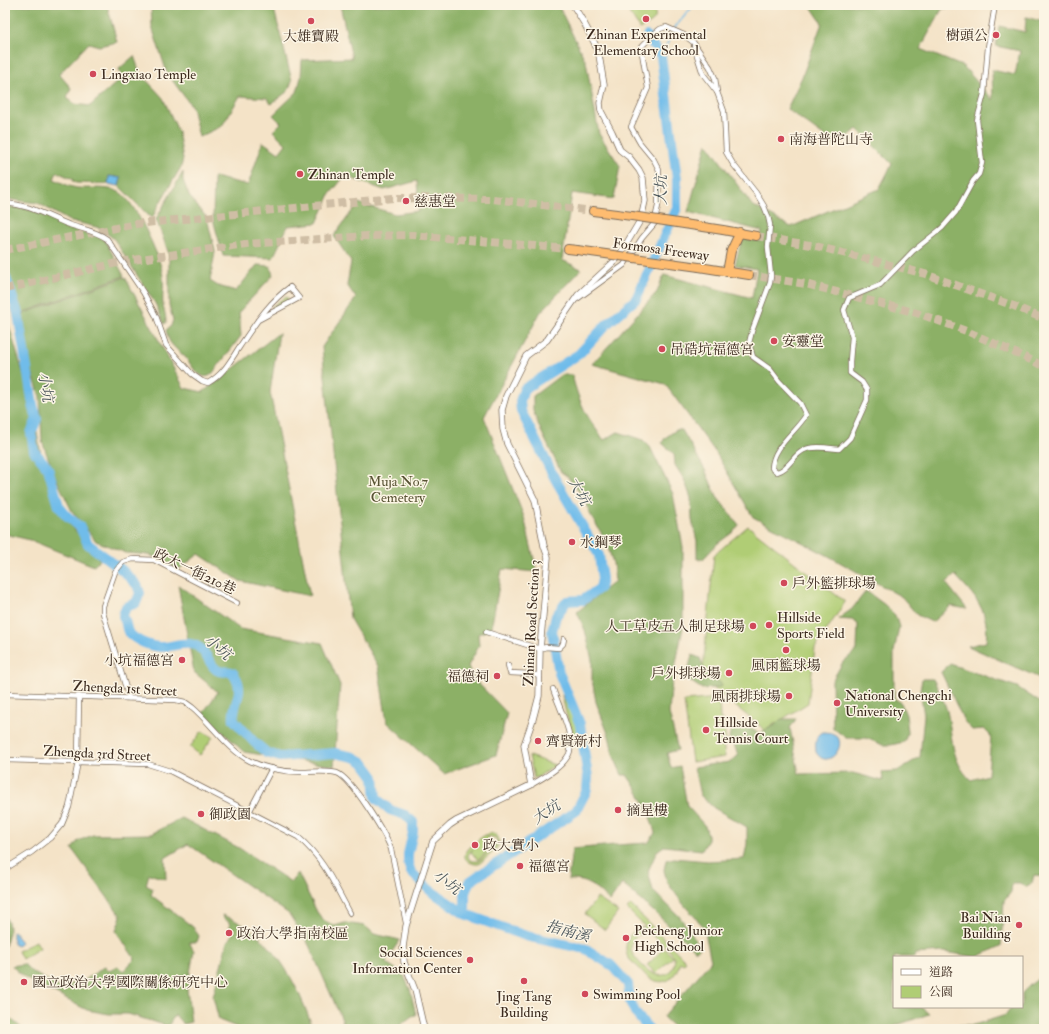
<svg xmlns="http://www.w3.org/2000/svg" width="1049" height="1034" font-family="'IM FELL Double Pica','Noto Serif TC',serif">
<rect width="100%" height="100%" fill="#fcf5e5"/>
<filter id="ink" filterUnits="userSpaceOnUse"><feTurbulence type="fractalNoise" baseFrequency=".025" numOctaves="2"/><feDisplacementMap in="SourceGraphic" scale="8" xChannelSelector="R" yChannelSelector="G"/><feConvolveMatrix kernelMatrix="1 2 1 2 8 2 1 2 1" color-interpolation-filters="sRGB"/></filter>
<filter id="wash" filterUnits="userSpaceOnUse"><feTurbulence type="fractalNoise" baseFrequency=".012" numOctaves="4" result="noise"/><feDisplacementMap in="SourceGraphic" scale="16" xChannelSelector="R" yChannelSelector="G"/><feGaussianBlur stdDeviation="0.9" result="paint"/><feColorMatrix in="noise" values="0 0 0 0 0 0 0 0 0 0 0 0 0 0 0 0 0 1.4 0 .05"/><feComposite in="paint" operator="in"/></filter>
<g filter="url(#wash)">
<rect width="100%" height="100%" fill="#f4e3c7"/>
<!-- green -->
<g fill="#b0cd74" stroke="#767c49" fill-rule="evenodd">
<path d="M624 5H651C662 22 650 22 640 29Z"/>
<path d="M285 297 288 298V301L274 308H272L273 306Z"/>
<path d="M748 526 845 602 815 648 808 703 765 730 702 679 714 555Z"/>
<path d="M562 695 575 718 580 738H573L566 713Z"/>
<path d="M719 698 720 719H723L726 741 723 742 725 757 692 762 684 701Z"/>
<path d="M202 731 213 737 200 755 190 747Z"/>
<path d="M529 756 555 765 538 777 534 778Z"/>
<path d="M490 833 495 834 498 837C503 848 486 857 479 864 472 865 460 859 467 851 470 846 484 834 490 833ZM488 836 496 838 497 843 495 846 479 861H472L469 859 468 855 473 849 471 852 478 860 495 845 487 837Z"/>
<path d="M597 898 618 912 605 930 585 914Z"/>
<path d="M631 905 686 961 683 964 680 962C676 976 668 986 653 980 647 978 643 972 639 968 635 964 630 961 628 957 626 954 626 951 626 947 627 935 634 929 645 927L627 909ZM645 933C653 934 658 939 664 945 674 954 680 963 667 974 653 980 640 964 632 953 630 947 632 941 636 936Z"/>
<path d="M36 941 40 948 22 959 18 951Z"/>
<path d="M664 948 673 957 656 974 647 965Z"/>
</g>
<!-- forest -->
<g fill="#8cb066" stroke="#646d42">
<path d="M5 5H107L117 42 99 46 89 43 59 74 71 88 67 98 75 104 90 106 116 83 121 75 119 69 134 56 140 73 163 98 178 131 183 159 181 167 158 206 152 219 119 186 121 178 109 176 108 184 76 183 73 182V179L57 172 54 179C61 182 69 187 77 188 90 189 107 186 119 192 134 199 159 255 162 271 165 283 162 293 163 305 164 311 166 315 166 323L164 324 155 303 114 239 100 228 80 223 71 222 38 203 5 199Z"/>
<path d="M151 5H273L292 81 288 91 271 104 267 98 240 96 222 126 199 137 192 107 167 73 152 27Z"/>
<path d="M340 5H558L586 62 599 134 620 166 614 199 572 193 562 260 581 269 540 313 484 417 524 517 537 572 502 569 491 629 478 634 479 646 468 666 473 678 507 713 496 755 444 774 387 722 378 666 350 619 322 347 356 298 347 285 351 262 334 236 358 203 395 214 419 211 417 181 384 190 345 176 330 194 317 223 288 226 273 258 223 256 213 219 214 177 248 185 263 142 279 153 286 144 273 131 281 123 273 115 297 92 301 77 302 60 352 58Z"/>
<path d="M810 5H960L942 9 920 49 964 67 993 100 992 70 1015 75 1020 51 996 46 999 26 1025 32 1026 17 1044 22V680L968 646 986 642C990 611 975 596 955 575L946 583 967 609 951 606 932 622 917 615 902 597 825 554 753 517 716 453 665 384 592 364 657 292 664 275 752 298 757 269 735 265 742 238 760 241 762 231 688 212 707 143 752 205 791 227 879 189 892 164 857 129 837 146 787 109 802 77 822 23Z"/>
<path d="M183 172V180L189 196 207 218 215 252 210 281 218 286 236 291 257 265 270 266 273 275 239 312 241 336 212 374C201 383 192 366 186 358 181 353 174 348 170 342 168 339 167 334 166 330L171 326 173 320 169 305V254L156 219Z"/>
<path d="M5 206 27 209 45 214 68 229 94 234 105 240 124 276 14 316 5 284Z"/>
<path d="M125 277 184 388 203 392 279 333 270 392 310 596 240 581 199 554 179 569 150 555 126 553 96 541 72 511 54 474 42 441 40 396 14 317Z"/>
<path d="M5 313 30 396 43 465 59 511 100 560 94 566 30 540 5 534Z"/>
<path d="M561 375H572C579 403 587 418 604 440L618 432 643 440 650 447 673 494 683 547V627L671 689 669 713 678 750 667 753 671 768 680 766 687 806 705 826 708 835V840L702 850 664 846 657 851 648 871 653 891 679 916 691 932 700 948 696 951C671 928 648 905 622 884L610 901C595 887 589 879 568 880L572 849 615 845 648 843 655 833C650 812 640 793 627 775H622L614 757 609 736 596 702 592 679V660L585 630 577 612 615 581 613 563 606 541 589 512 586 500 567 476 561 472 541 431 533 411V396Z"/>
<path d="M676 430H682L705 470 717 497 739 525 733 532 717 544 703 559H697V541L692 520 691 498 684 479 675 465 674 454 662 443 665 438Z"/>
<path d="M178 585 240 629 322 643 340 685 334 766 244 752 203 713 218 692 194 672Z"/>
<path d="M866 591 885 605 895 615 899 627 894 652V698L901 703 906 715 908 732 904 742 891 745H883L866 738H846L833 728 832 681 843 662 857 650 858 624 852 620 838 619 852 609Z"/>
<path d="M692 655 700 658 706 674 722 684 721 687 702 689 690 681 689 667Z"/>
<path d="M950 664 1017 687 1044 705V876L1034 875 1032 883 1025 887 1020 883H1012L1011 892 1004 901 1001 946 977 957 944 952 915 954 914 957H894V1007H921L929 1014 897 1025 890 1029H676L663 1017 711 961 704 927 684 905 667 882 664 870 666 860 674 858 708 861 744 859 747 844V827L714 808 700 795 694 767 729 762 738 756 734 744 729 739 731 727 738 724 760 733 775 725 781 719H796L790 728 799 774 853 773 883 781 882 772 897 771 920 757 924 715 920 691 922 679H933C938 689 944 700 947 711 953 736 950 761 971 780L988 775 991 736 984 729 972 730 964 721 941 672Z"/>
<path d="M182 818 239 848 291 882 298 873 317 912 323 920 335 926 345 923 365 926 374 934 400 940 385 962 403 974 410 989 416 1015 412 1016 399 1026 400 1029H346L309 945 289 914 188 844 165 858 166 879 149 874 146 885 153 889 151 895 193 927 199 936 197 942H189L194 951 187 989 191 1022 183 1024 175 1015 168 1026 128 1014H109L87 1010 25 978 12 966 24 964 32 972 64 990 73 983 78 985 105 966 109 971 118 966 123 971 135 959 116 931 121 916 72 849 78 841 93 835 151 834Z"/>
<path d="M222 915C272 932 297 982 313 1029H241L219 1020 213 997 227 942 232 936 229 922 223 918Z"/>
<path d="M5 917C12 925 8 936 5 946Z"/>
<path d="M1039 978 1044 979V1029H921L937 1025H974L1006 1015 1012 1007H1022V993L1030 985Z"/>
<path d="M5 1014 23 1029H5Z"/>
</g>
<!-- water -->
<g fill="#70bcea" stroke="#567384">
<path d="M109 176 121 178 119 186 108 184Z"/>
<path d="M823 732C858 732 829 776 816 752 815 744 815 736 823 732Z"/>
<path d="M13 932H16V936L21 942 17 946 13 944Z"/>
</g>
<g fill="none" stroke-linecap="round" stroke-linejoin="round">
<!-- stream -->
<path stroke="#70bcea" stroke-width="1.5" d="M661 56 676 26 694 5"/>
<!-- river -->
<g stroke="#70bcea" stroke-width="10">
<path d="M5 275 18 313 33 405 37 419 31 433 34 451 48 468 59 506 66 515 80 527 88 544 122 570 137 585 140 593 136 603 126 607C126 609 123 613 123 616 123 617 125 620 125 621 127 625 126 630 129 633 136 641 151 647 162 647 172 647 184 641 195 645 207 650 210 668 219 671 225 673 232 669 235 676 246 693 231 705 234 720L254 742 267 753 280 757 335 753 354 757 363 762 374 777 376 798 390 810 405 815 413 822V832L408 854V863L411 872 431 891 465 914 526 936 586 949 611 965 628 984 630 1002 636 1014 649 1029"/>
<path d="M465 914V893L469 882 576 811 587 790 588 777 580 724 559 673 552 631 556 616 567 601 583 600 600 588 602 579 599 555 554 477 521 411 520 401 524 389 579 354 607 324 636 299 677 208V179L661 56 647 36"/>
</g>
</g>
</g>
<g filter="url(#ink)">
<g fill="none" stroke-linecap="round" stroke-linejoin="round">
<!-- motorway-tunnel -->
<g stroke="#cfbea5" stroke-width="8" stroke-dasharray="8 4" stroke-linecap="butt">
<path d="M756 236 816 246 925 274 1014 306 1044 319"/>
<path d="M5 250 136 224 393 198 493 199 593 211"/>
<path d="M749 275 806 284 917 313 969 332 1044 366"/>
<path d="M5 289 126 261 246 244 367 236 413 235 568 249"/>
</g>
<defs>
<g id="minor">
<path d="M694 46 703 74 717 92"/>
<path d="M5 203C31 205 46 216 70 225 82 229 96 231 107 239L143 292 156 316 166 345 192 374 202 381 208 383C224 374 230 361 240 346 255 324 268 303 290 287L299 298 258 320"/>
<path d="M577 299 624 265 642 238 654 224 658 206 659 170 654 160 640 143 631 127 648 88 641 47 655 33 660 29 666 27 684 35 693 42 710 67 715 78 717 92 724 111 726 152 733 164 756 193 764 206 768 216 770 225 768 247 771 276 770 283 752 331 749 343 753 357 770 369 779 381 800 403 806 415C796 432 773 446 772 468L777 472C789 469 793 455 804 450 813 445 829 448 839 449L850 438 867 400V390L862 382 850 373V361L852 337 844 310 849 298 880 285 913 251 942 228 956 212 973 181 979 174 982 163 977 120 984 94 988 47 995 5"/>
<path d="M486 632 540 649 546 647 559 648 563 644 564 639"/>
<path d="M508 665 510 673 531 674 540 676"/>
<path d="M5 694 176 700 185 702 192 707C210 722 229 751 250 761 265 768 283 772 300 772 311 772 326 770 337 773 352 779 385 833 391 849L406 923"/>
<path d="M129 698 103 613V606L115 572 123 562 133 559 154 560 237 603"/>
<path d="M5 760 148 764 170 771 298 837C324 859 334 884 350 913"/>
<path d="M531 785C544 777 562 768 569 754 576 739 558 705 553 689"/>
<path d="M249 812 272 768"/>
<path d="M5 869 32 852 50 838 62 824 69 807 78 762 79 696"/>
</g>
<path id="tertiary" d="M424 1029 415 990 404 962 403 947 406 926 433 841 450 825 456 821 531 785 524 745 533 719 539 696 540 649 548 557 544 546 535 500 507 444 503 429 502 410 506 396 526 356 547 340 578 295 618 258 641 219 645 201 643 178 639 170 629 157 620 150 612 132 601 111 600 103 604 85 599 55 595 44 584 23 573 5"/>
<g id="motorway">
<path d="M593 211 632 216"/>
<path d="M723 230 756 236"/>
<path d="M568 249 577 250"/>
<path d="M699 267 749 275"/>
<path d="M727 272 731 251 740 232"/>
</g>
</defs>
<!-- minor casing -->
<use href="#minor" stroke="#7c6b59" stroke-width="6"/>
<!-- tertiary casing -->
<use href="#tertiary" stroke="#7c6b59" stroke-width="7"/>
<!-- motorway casing -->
<use href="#motorway" stroke="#7c6b59" stroke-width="10"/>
<!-- minor -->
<use href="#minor" stroke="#fff" stroke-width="4.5"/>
<!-- tertiary -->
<use href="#tertiary" stroke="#fff" stroke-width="5.5"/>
<!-- motorway -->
<use href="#motorway" stroke="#febc70" stroke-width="8"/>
<defs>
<g id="motorway-bridge">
<path d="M632 216 723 230"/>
<path d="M577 250 699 267"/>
</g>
</defs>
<!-- motorway-bridge casing -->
<use href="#motorway-bridge" stroke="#7c6b59" stroke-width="10" stroke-linecap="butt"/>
<!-- motorway-bridge -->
<use href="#motorway-bridge" stroke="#febc70" stroke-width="8"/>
</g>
</g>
<!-- markers -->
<g fill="#d1495b" stroke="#fcf5e5" stroke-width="1.5">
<circle cx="646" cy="19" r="4"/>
<circle cx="311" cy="21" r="4"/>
<circle cx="996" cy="35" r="4"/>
<circle cx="93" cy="74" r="4"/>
<circle cx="781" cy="139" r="4"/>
<circle cx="300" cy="174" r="4"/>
<circle cx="406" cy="201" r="4"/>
<circle cx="774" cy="341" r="4"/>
<circle cx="662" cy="349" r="4"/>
<circle cx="572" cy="542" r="4"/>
<circle cx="784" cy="583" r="4"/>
<circle cx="769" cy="625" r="4"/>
<circle cx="753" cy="626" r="4"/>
<circle cx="786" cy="650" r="4"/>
<circle cx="182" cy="660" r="4"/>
<circle cx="729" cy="673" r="4"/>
<circle cx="497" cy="676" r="4"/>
<circle cx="789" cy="696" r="4"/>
<circle cx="837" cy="703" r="4"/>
<circle cx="706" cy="730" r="4"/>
<circle cx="538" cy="741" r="4"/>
<circle cx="618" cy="810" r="4"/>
<circle cx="201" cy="814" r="4"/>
<circle cx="475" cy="845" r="4"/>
<circle cx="520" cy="866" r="4"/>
<circle cx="1019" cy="925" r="4"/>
<circle cx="229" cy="933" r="4"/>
<circle cx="626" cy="938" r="4"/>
<circle cx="470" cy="960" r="4"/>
<circle cx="524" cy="981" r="4"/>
<circle cx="24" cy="982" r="4"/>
<circle cx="585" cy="994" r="4"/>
</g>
<g text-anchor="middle" stroke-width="3" stroke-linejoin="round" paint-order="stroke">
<!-- poi labels -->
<g font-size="14" fill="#3b2a1e" stroke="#fcf5e5" text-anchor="start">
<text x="646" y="39" text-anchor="middle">Zhinan Experimental<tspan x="646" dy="16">Elementary School</tspan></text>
<text x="988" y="40" text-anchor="end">樹頭公</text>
<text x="311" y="41" text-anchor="middle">大雄寶殿</text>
<text x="101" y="79">Lingxiao Temple</text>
<text x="789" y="144">南海普陀山寺</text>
<text x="308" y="179">Zhinan Temple</text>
<text x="414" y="206">慈惠堂</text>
<text x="782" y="346">安靈堂</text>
<text x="670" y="354">吊硞坑福德宮</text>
<text x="580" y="547">水鋼琴</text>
<text x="792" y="588">戶外籃排球場</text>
<text x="777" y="622">Hillside<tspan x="777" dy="16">Sports Field</tspan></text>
<text x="745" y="631" text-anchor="end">人工草皮五人制足球場</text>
<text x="174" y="665" text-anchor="end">小坑福德宮</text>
<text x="786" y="670" text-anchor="middle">風雨籃球場</text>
<text x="721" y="678" text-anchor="end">戶外排球場</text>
<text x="489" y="681" text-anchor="end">福德祠</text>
<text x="845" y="700">National Chengchi<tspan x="845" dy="16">University</tspan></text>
<text x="781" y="701" text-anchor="end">風雨排球場</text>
<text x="714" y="727">Hillside<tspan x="714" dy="16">Tennis Court</tspan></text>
<text x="546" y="746">齊賢新村</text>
<text x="626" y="815">摘星樓</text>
<text x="209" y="819">御政園</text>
<text x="483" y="850">政大實小</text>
<text x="528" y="871">福德宮</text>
<text x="1011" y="922" text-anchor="end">Bai Nian<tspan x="1011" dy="16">Building</tspan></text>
<text x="634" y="935">Peicheng Junior<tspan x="634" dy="16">High School</tspan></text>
<text x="237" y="938">政治大學指南校區</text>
<text x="462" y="957" text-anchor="end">Social Sciences<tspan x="462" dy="16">Information Center</tspan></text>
<text x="32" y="987">國立政治大學國際關係研究中心</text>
<text x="593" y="999">Swimming Pool</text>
<text x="524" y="1001" text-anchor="middle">Jing Tang<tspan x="524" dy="16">Building</tspan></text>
</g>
<!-- street labels -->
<g font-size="14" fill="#3b2a1e" stroke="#fcf5e5">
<text transform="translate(661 249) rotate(8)" y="5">Formosa Freeway</text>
<text transform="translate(195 571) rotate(25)" y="5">政大一街210巷</text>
<text transform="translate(531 623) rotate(-87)" y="5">Zhinan Road Section 3</text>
<text transform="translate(125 688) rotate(3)" y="5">Zhengda 1st Street</text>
<text transform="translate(97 753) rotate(3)" y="5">Zhengda 3rd Street</text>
</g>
<!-- park labels -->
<g font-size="14" fill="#585334" stroke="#fcf5e5">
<text x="398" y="486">Muja No.7<tspan x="398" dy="16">Cemetery</tspan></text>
</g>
<!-- water labels -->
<g font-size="15" font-style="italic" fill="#4b565b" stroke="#fcf5e5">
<text transform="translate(661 190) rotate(-90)" y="5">大坑</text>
<text transform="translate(46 387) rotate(80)" y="5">小坑</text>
<text transform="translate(579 491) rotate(60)" y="5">大坑</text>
<text transform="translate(218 647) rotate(40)" y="5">小坑</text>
<text transform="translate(546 812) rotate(-34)" y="5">大坑</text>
<text transform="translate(447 882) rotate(37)" y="5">小坑</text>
<text transform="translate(568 931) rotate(15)" y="5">指南溪</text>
</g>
</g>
<!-- margin -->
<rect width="1049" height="1034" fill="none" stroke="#fcf5e5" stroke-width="20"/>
<!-- legend -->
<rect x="893" y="956" width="130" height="52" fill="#fcf5e5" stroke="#afa495"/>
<rect x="901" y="969" width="20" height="6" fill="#ffffff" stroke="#afa495"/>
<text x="929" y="976" font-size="12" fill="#3b2a1e">道路</text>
<rect x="901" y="986" width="20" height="12" fill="#b0cd74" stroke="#afa495"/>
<text x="929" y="996" font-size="12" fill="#3b2a1e">公園</text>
</svg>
